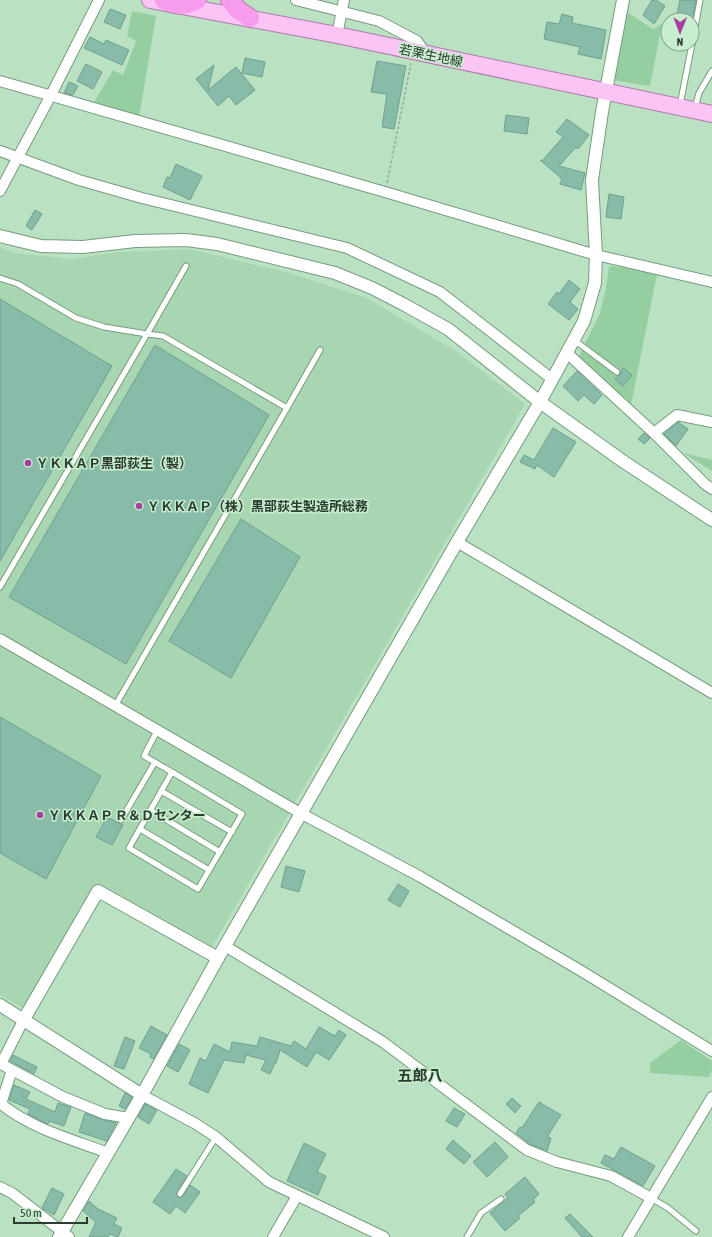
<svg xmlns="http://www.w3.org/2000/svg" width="712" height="1237" font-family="'Asap Condensed','Noto Sans JP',sans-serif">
<rect width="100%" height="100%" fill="#bae1c2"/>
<!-- built -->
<path fill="#a9d6b2" d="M0 247 14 253 71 259 120 252 189 249 286 272 367 298 456 351 525 404 212 947 96 884 23 1008 0 995Z"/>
<!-- green -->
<g fill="#95cfa1">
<path d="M132 11 156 16 139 117 93 104 113 70 123 75 136 41 127 36Z"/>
<path d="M627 12 653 29 662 24 650 86 613 80Z"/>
<path d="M609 266 630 268 657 274 631 405 578 358 600 313 606 288Z"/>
<path d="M683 453 712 460V471Z"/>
<path d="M681 1040 712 1061V1070L709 1077 650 1073V1063Z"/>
</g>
<!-- building -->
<g fill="#89bba9" stroke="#6fa08f">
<path d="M652 0H656L665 6 654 24 643 15Z"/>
<path d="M680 0H696L692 20H676Z"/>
<path d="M110 9 126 15 120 29 104 22Z"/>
<path d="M562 14 573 17 572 23 606 30 601 59 578 54 580 47 544 39 547 22 559 24Z"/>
<path d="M90 37 104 44 106 40 129 50 122 65 84 48Z"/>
<path d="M245 58 265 62 262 77 242 73Z"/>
<path d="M377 61 406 66 394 129 382 127 387 94 371 92Z"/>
<path d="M86 64 102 72 93 89 77 81Z"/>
<path d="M214 65 208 90 236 67 255 90 236 105 229 96 218 106 196 79Z"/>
<path d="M69 82 78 86 73 95 64 93Z"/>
<path d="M506 115 529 118 527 134 504 131Z"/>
<path d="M567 119 589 135 578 149 576 147 559 166 585 173 581 190 560 184 562 179 540 160 542 161 563 137 556 132Z"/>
<path d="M176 164 202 176 190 200 163 187 167 177 170 178Z"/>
<path d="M609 194 624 197 621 219 606 217Z"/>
<path d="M35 210 42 214 32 230 26 226Z"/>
<path d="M569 280 580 289 570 302 578 309 569 320 548 304 557 292 559 294Z"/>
<path d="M0 299 112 366 0 561Z"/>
<path d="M155 345 269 415 126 664 9 597Z"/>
<path d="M623 368 632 375 623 386 615 379 620 375Z"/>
<path d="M577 371 602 395 594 404 584 395 578 401 563 386Z"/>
<path d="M678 422 688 429 676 446 664 434Z"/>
<path d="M553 428 576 442 554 477 537 465 535 469 520 462 524 455 534 460Z"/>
<path d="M644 433 650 438 644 444 638 439Z"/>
<path d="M241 519 300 557 231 678 169 641Z"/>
<path d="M0 717 101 776 46 879 0 853Z"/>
<path d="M107 817 123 825 112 845 96 837Z"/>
<path d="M286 866 305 871 299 892 281 887Z"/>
<path d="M398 884 409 891 400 907 388 900Z"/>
<path d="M151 1026 167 1035 154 1059 150 1057 151 1054 139 1048Z"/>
<path d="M319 1027 335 1036 339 1030 346 1035 329 1060 316 1052 307 1067 280 1050 276 1063H275L270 1074 261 1070 266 1060 246 1055 244 1063 224 1060 208 1093 189 1084 200 1058 206 1061 214 1044 230 1052 232 1042 257 1046 260 1037 291 1046 294 1041 306 1049Z"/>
<path d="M125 1037 135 1041 124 1069 114 1066Z"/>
<path d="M179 1044 190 1050 178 1072 167 1066Z"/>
<path d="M13 1055 37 1067 34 1074 10 1061Z"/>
<path d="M14 1085 30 1092 26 1099 55 1112 58 1103 71 1107 64 1126 49 1121 48 1124 41 1121 28 1114 30 1109 9 1100Z"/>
<path d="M125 1093 132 1097 125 1109 119 1106Z"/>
<path d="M512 1098 521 1106 515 1113 506 1104Z"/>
<path d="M539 1102 561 1115 547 1137 551 1138 547 1151 530 1144 516 1133 520 1127 522 1128Z"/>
<path d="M145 1104 157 1110 149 1124 138 1117Z"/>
<path d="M454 1108 465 1114 457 1127 446 1121Z"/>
<path d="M85 1113 103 1120 116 1123 107 1141 79 1132Z"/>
<path d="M453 1140 471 1156 464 1164 446 1149Z"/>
<path d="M495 1142 508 1157 487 1177 473 1162Z"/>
<path d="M304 1143 326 1154 317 1172 326 1176 318 1195 287 1181Z"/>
<path d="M621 1147 655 1166 643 1186 601 1163 605 1155 614 1159Z"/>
<path d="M176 1169 187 1176 176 1192 178 1197 180 1198 183 1196 190 1185 200 1192 185 1213 176 1206 170 1214 153 1202Z"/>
<path d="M525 1177 539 1194 533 1200 535 1202 518 1216 520 1218 505 1231 490 1213 508 1198 505 1194Z"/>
<path d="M52 1188 64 1194 54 1215 42 1208Z"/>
<path d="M89 1201 98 1209 117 1218 114 1224 122 1228 118 1237 110 1234 108 1237H89L96 1222 83 1211Z"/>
<path d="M570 1214 593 1237H582L565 1218Z"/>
</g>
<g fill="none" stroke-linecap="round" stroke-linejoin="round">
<defs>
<g id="service">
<path d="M692 44 700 0"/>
<path d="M680 105 692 44"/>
<path d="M695 108 699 93 712 71"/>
<path d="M0 278 18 284 76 318 104 327 147 334 186 266"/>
<path d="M574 340 617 372"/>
<path d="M287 408 320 350"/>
<path d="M0 587 147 334 163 336 287 408 115 706"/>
<path d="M157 731 144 756 172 772 129 848 198 889 242 814 172 772"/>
<path d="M161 791 232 832"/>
<path d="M150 810 220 852"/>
<path d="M121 820 155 762"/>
<path d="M140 829 209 870"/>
<path d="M180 1194 216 1137"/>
<path d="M651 1198 668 1208 696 1231"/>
<path d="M467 1237 481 1213 501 1199"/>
</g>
<g id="minor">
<path d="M296 0 379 21 417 41 426 54"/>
<path d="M337 35 344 0"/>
<path d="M0 81 385 192 596 255 712 282"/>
<path d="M0 151 79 180 142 198 347 248 440 292 552 379"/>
<path d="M0 191 51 95 99 0"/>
<path d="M567 353 654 433"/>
<path d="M712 422 677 415 654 433 705 484 712 489"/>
<path d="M457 542 712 693"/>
<path d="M0 639 302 814 419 876 578 969 712 1051"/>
<path d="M225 946 383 1042 527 1150 557 1162 611 1176 651 1198"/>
<path d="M24 1019 1 1064 63 1097 105 1114 129 1118"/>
<path d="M12 1070 1 1104C32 1129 71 1139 108 1153"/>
<path d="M142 1095 196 1124 216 1137 269 1182 384 1237"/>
<path d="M0 1187 12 1193 69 1237"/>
<path d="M273 1237 297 1196"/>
<path d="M628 1237 712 1097"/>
</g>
<g id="tertiary">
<path d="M0 236 41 246 83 247 135 241 186 240 217 244 335 273 372 288 403 304 448 329 540 402 624 462 712 520"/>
<path d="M0 1005 142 1095"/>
<path d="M24 1019 98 891 218 958"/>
<path d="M59 1237 142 1095 218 958 457 542 540 402 584 321 595 283 596 255 592 180 602 112 623 0"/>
</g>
<path id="primary" d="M150 0 337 35 712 114"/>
<g id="motorway">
<path d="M164 0C175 6 186 6 197 0"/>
<path d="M230 0 238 10 250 18"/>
</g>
</defs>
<!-- service casing -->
<use href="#service" stroke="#779c7e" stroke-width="7"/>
<!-- minor casing -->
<use href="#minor" stroke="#779c7e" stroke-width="12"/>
<!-- tertiary casing -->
<use href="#tertiary" stroke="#779c7e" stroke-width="14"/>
<!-- primary casing -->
<use href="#primary" stroke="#b07aab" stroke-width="18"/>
<!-- motorway casing -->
<use href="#motorway" stroke="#b07aab" stroke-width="20"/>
<!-- path -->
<path stroke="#8faf96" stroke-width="1.5" stroke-dasharray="3 2" stroke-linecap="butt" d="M387 183 411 63"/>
<!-- service -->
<use href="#service" stroke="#fff" stroke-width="5"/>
<!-- minor -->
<use href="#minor" stroke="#fff" stroke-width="10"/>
<!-- tertiary -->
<use href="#tertiary" stroke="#fff" stroke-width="12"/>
<!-- primary -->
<use href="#primary" stroke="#fac4f4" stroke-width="16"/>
<!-- motorway -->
<use href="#motorway" stroke="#f79ced" stroke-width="18"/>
</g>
<!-- markers -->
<g fill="#a83ea0" stroke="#c7eece" stroke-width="1.5">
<circle cx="28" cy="463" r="4"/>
<circle cx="139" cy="506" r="4"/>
<circle cx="40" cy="815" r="4"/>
</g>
<g text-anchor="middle" stroke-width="3" stroke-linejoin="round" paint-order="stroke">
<!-- street labels -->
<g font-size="13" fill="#2d3c30" stroke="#c7eece">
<text transform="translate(431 55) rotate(12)" y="5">若栗生地線</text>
</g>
<!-- poi labels -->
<g font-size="13" font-weight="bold" fill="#2d3c30" stroke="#c7eece" text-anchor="start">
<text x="36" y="468">ＹＫＫＡＰ黒部荻生（製）</text>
<text x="147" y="511">ＹＫＫＡＰ（株）黒部荻生製造所総務</text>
<text x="48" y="820">ＹＫＫＡＰ Ｒ＆Ｄセンター</text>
</g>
<!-- quarter labels -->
<g font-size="15" font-weight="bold" fill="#2d3c30" stroke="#c7eece">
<text x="420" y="1081">五郎八</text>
</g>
</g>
<!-- north arrow -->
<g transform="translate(680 32) rotate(181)"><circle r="19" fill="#c7eece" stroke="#89a78f"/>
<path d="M0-3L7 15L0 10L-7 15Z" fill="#a83ea0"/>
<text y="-6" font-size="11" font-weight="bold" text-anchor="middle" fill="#2d3c30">N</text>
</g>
<!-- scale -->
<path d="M14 1217v6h73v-6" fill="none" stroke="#2d3c30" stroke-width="2"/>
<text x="20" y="1217" font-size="12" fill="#2d3c30" stroke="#c7eece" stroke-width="3" paint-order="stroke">50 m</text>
</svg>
